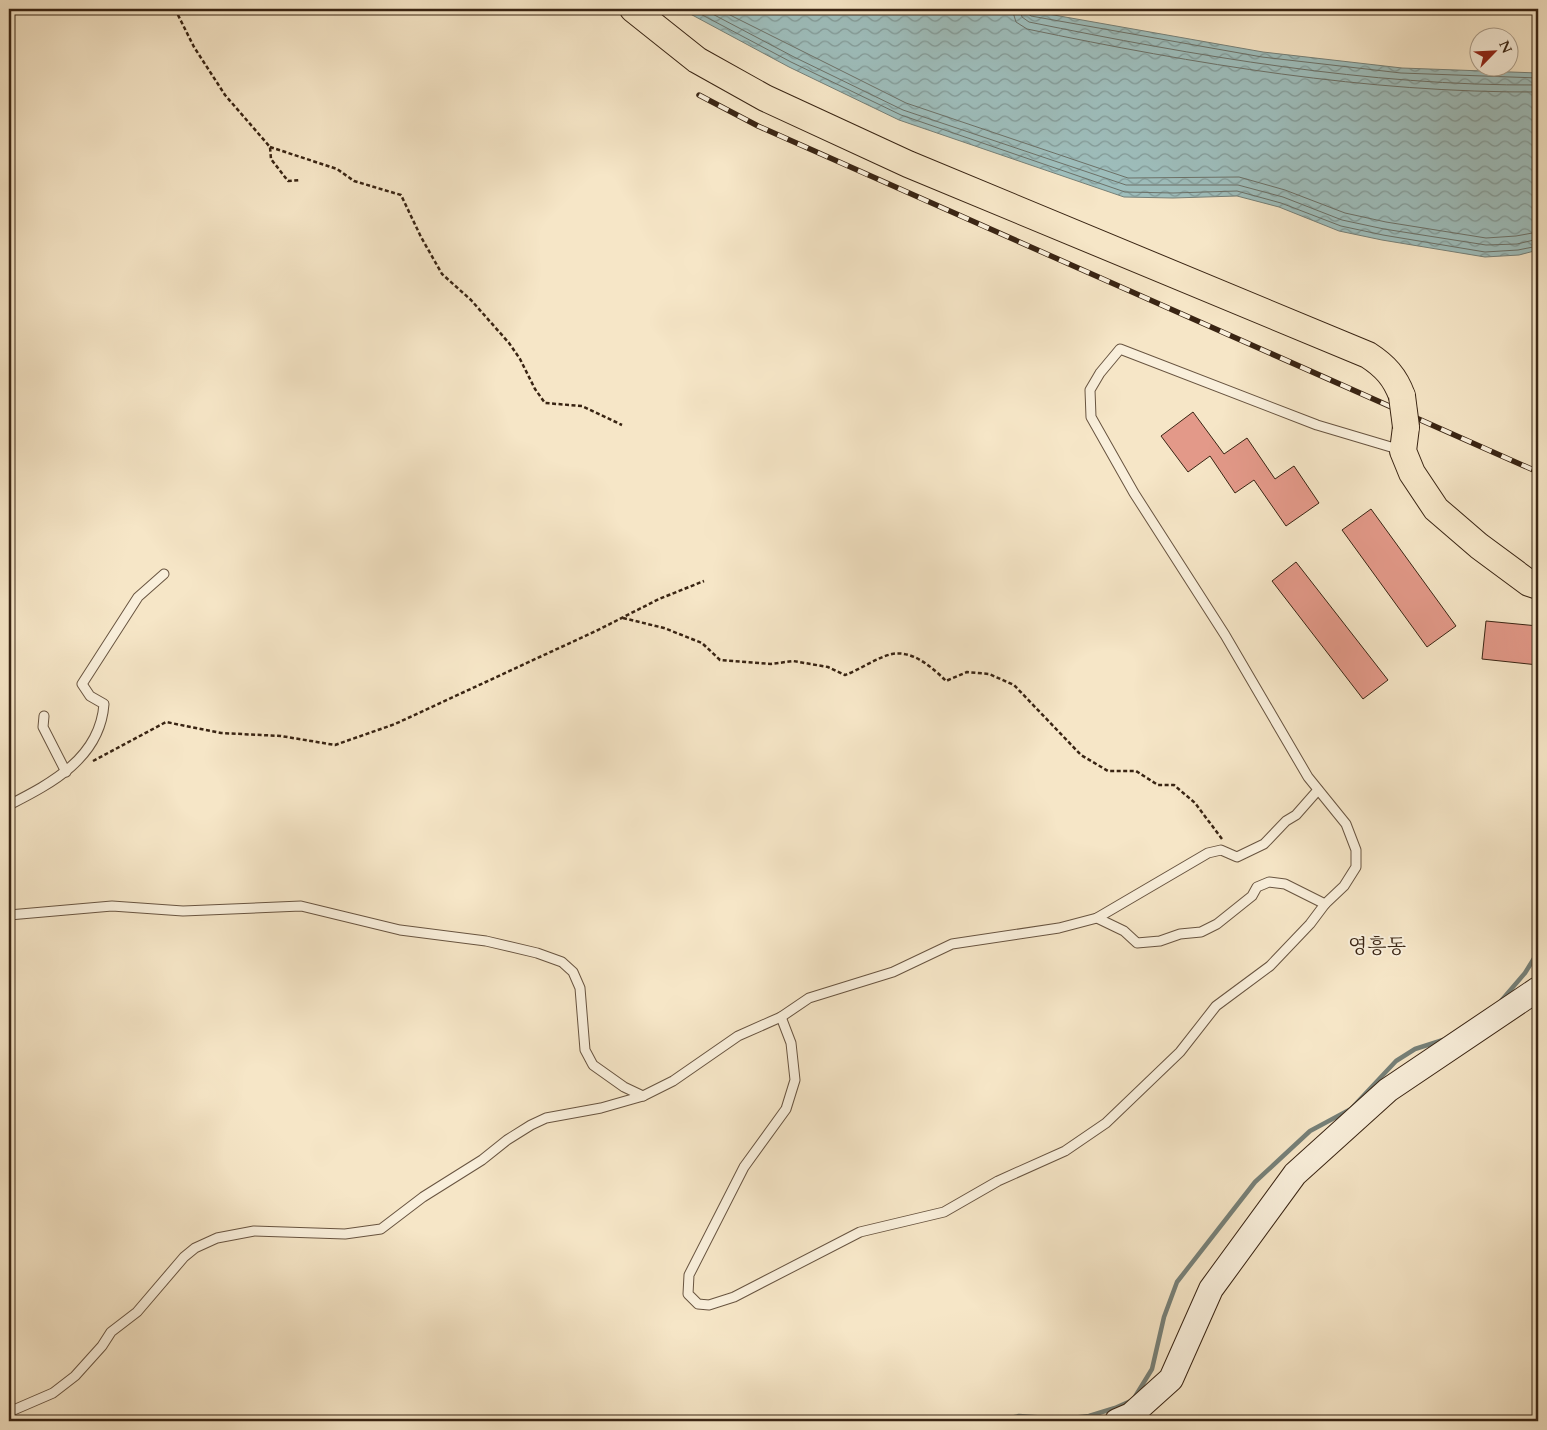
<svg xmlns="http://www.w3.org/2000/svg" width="1547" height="1430" font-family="Cardo,'Noto Serif KR',serif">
<defs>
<pattern id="water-waves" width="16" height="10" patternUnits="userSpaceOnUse" patternTransform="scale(1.25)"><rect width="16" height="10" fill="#9ebebc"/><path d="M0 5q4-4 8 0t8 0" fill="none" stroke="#829a98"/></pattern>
</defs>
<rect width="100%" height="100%" fill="#f6e6c7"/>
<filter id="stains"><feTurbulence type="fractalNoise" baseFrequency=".004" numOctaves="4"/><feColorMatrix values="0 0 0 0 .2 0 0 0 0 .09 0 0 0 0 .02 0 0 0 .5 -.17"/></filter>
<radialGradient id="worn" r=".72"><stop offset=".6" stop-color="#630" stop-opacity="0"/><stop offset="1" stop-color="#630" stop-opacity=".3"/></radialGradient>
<!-- water -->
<path fill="url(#water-waves)" stroke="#768078" d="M681 9H1020L1263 52 1402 68 1538 73V250L1519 255 1485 257 1382 240 1339 231 1279 207 1237 196 1173 198 1124 197 899 120 789 67Z"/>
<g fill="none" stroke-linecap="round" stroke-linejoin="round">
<!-- shore -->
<g stroke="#6c7168" stroke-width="1">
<path d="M691 9 791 62 901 115 1125 192 1173 193 1237 191 1281 203 1341 226 1383 235 1485 252 1518 250 1538 246"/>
<path d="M703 9 794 57 903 110 1126 185H1238L1283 197 1342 220 1384 229 1486 245 1517 244 1538 239"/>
<path d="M718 9 906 103 1128 178 1239 177 1285 190 1345 213 1386 222 1486 238 1516 236 1538 232"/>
<path d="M1012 9 1016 22 1027 29C1195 64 1367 93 1538 92"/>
<path d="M1020 9 1022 17 1029 22C1196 56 1368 86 1538 85"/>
<path d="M1026 9 1027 13 1031 16 1262 57 1401 73 1538 78"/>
</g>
<!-- stream -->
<g stroke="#768078" stroke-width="4.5">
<path d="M1501 1001 1525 973 1538 952"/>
<path d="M996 1421 1019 1416 1063 1419 1089 1416 1115 1408 1133 1400 1152 1369 1164 1317 1177 1282 1255 1182 1310 1131 1351 1109 1396 1061 1415 1049 1443 1040"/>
</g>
</g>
<!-- building -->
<g fill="#e39989" stroke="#392413">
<path d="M1193 412 1224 454 1247 438 1275 479 1294 466 1319 503 1286 526 1254 480 1235 493 1210 456 1188 472 1161 436Z"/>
<path d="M1371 509 1456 626 1427 647 1342 530Z"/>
<path d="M1296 562 1388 680 1363 699 1272 581Z"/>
<path d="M1486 621 1538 626V665L1482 659Z"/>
</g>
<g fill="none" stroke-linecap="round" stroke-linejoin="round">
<defs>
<g id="lane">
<path d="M44 716 43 727 66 772"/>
<path d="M9 805C52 783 100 758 104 704L90 696 82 684 138 597 164 574"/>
<path d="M9 915 112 906 183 911 301 906 400 930 486 941 537 953 562 962 573 972 580 988 585 1050 593 1065 624 1087 643 1096"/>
<path d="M1097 918 1208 853 1221 850 1237 857 1264 844 1286 821 1296 815 1318 790"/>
<path d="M781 1017 791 1043 795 1080 786 1109 744 1167 689 1275 688 1294 698 1304 709 1305 734 1297 860 1232 944 1212 998 1181 1065 1151 1106 1123 1180 1052 1216 1006 1270 966 1310 924 1325 904"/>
<path d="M9 1412 53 1393 75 1376 102 1346 111 1332 137 1312 184 1257 195 1248 217 1238 254 1231 345 1234 381 1229 423 1197 482 1160 507 1140 531 1125 546 1118 601 1108 643 1096 673 1081 738 1036 781 1017 809 998 893 972 952 944 1059 928 1097 918 1124 931 1137 943 1160 941 1180 934 1201 932 1217 924 1252 896 1257 887 1269 882 1285 884 1325 904 1344 886 1356 867V850L1346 824 1308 777 1225 635 1134 493 1091 417 1090 390 1100 373 1120 349 1317 425 1401 450"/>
</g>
<path id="secondary" d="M1117 1421 1131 1415 1171 1379 1211 1289 1295 1174 1388 1090 1538 989"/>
<g id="primary">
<path d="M633 9 697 60 765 98 908 164 1368 355C1385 366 1395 377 1402 396"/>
<path d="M1406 427 1403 451 1412 473 1436 509 1479 546 1529 583 1538 586"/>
</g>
</defs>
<!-- lane casing -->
<use href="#lane" stroke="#685440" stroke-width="11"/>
<!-- secondary casing -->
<use href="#secondary" stroke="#392413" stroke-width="26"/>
<!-- primary casing -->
<use href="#primary" stroke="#392413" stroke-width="28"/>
<!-- path -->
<g stroke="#392413" stroke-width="2.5" stroke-dasharray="4 2.5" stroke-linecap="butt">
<path d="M175 9 194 47 225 95 270 147 271 159 288 181 300 180"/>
<path d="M270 147 337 169 354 181 401 195 421 237 442 274 471 300 509 343 520 359 535 389 545 403 582 406 622 425"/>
<path d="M623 618 664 628 702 643 720 660 771 664 793 661 828 667 845 675C859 670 878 657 892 654 913 650 933 668 946 681L967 672 989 674 1014 685 1081 755 1108 771H1136L1158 785H1174L1195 803 1222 839"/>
<path d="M93 761 166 722 221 733 281 736 335 745 395 724 598 630 659 599 704 581"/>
</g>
<!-- lane -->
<use href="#lane" stroke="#f9efdb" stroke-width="9"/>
<!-- secondary -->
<use href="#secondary" stroke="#f9efdb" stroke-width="24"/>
<!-- primary -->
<use href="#primary" stroke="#f6e6c7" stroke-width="26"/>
<defs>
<path id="rail" d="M699 95 758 126 1538 472"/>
</defs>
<!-- rail casing -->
<use href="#rail" stroke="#392413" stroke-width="5.5"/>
<!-- rail -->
<use href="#rail" stroke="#f9efdb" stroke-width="4" stroke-dasharray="11" stroke-linecap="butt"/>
<defs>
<path id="primary-bridge" d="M1402 396 1406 427"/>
</defs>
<!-- primary-bridge casing -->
<use href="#primary-bridge" stroke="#392413" stroke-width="28" stroke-linecap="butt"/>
<!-- primary-bridge -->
<use href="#primary-bridge" stroke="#f6e6c7" stroke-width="26"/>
</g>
<g text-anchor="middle" stroke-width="4" stroke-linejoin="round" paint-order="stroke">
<!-- quarter labels -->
<g font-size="20" fill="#392413" stroke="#f9efdb">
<text x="1377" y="953">영흥동</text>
</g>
</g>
<!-- margin -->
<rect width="1547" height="1430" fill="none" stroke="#f6e6c7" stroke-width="30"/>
<rect x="10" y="10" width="1527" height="1410" fill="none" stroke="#392413" stroke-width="2.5"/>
<rect x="15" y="15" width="1517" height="1400" fill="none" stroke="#392413"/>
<!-- north arrow -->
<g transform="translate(1494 52) rotate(66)"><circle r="24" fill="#f9efdb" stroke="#ac9e8b"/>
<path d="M0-4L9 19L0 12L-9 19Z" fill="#8f2418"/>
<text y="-8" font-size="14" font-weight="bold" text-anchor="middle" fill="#392413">N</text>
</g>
<rect width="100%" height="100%" filter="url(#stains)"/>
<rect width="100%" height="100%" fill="url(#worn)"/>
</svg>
